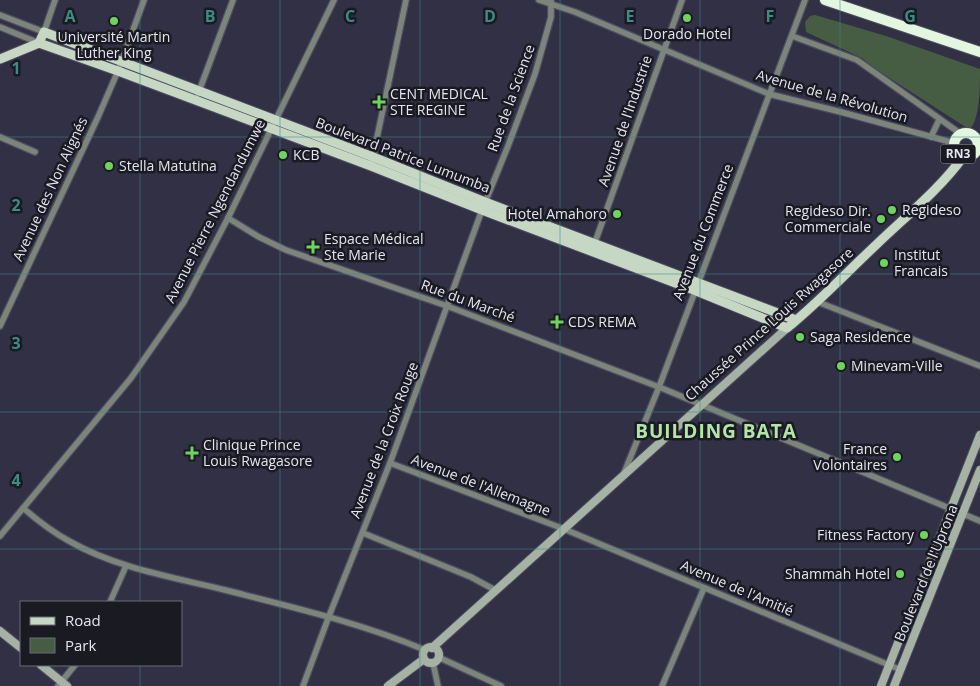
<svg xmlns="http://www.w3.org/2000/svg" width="980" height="686" font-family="'Open Sans',sans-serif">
<rect width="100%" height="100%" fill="#323045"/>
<!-- green -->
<path fill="#475d43" d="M815 15 886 36 980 69C980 87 980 116 971 128H967L874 68 862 58 806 32 805 22 810 16Z"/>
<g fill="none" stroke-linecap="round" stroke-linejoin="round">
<defs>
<g id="street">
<path d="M539 0 575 12 769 94 841 112 954 143"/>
<path d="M0 15 44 32 55 0"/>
<path d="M0 27 39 43"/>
<path d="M792 36 857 60 961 134"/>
<path d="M198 94 233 0"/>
<path d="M0 137 35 152"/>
<path d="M931 137 939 120"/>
<path d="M371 166 406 0"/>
<path d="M228 218 259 237 286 250 447 306 659 387 980 521"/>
<path d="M594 245 682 0"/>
<path d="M818 302 980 366"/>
<path d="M0 326 98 117 118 71 144 0"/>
<path d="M390 463 564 529 901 670"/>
<path d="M624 473 659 387 805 0"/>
<path d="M23 508C37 520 52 532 69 541 116 568 172 577 225 590 292 607 361 623 425 650"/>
<path d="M363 533 471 577 495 590"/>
<path d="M0 536 131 378 184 302 228 218 334 0"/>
<path d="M110 602 126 566"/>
<path d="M438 657 501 686"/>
<path d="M433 663 438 686"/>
<path d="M58 686 75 665"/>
<path d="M303 686 329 616 390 463 482 210 508 146 535 74 551 17V0"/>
<path d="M662 686 704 588"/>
</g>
<g id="secondary">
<path d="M0 631 21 648"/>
<circle cx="431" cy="655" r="8"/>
<path d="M432 648 787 328"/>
<path d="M41 665 67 686"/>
<path d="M388 686 424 659"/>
<path d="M881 686 980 435"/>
<path d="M894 686 980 470"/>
</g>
<g id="primary">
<path d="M39 43 118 71 371 166 482 210 694 290 787 328C819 302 847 272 877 244 906 216 939 190 963 157"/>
<path d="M39 43 44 32 373 157 485 202 796 320"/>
<path d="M0 59 39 43"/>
</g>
<g id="highway">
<path d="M825 0 980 52"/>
<circle cx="966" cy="145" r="12"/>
</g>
</defs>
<!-- street casing -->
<use href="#street" stroke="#4e4d61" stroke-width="8"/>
<!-- secondary casing -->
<use href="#secondary" stroke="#4e4d61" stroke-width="10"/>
<!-- primary casing -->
<use href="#primary" stroke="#4e4d61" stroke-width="11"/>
<!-- highway casing -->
<use href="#highway" stroke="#4e4d61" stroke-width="12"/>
<!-- street -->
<use href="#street" stroke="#7d857b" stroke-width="5.5"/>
<!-- secondary -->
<use href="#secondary" stroke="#a6b3a4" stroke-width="8"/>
<!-- primary -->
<use href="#primary" stroke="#c6d7c3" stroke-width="9"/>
<!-- highway -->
<use href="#highway" stroke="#e3f7e0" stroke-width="10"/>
</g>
<!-- grid -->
<path fill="none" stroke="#3a8c88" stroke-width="1" stroke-opacity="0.55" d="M140 0V602M280 0V686M420 0V686M560 0V686M700 0V686M840 0V686M0 137H980M0 274H980M0 412H980M0 549H980M140 665V686"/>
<!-- markers -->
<g fill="#70d35e" stroke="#1a1a23" stroke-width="2">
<circle cx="687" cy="18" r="5"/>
<circle cx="114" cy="21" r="5"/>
<path d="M376.5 94.5h5v5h5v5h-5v5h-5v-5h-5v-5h5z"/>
<circle cx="283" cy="155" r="5"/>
<circle cx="109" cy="166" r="5"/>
<circle cx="892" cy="210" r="5"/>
<circle cx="617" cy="214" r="5"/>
<circle cx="881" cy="219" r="5"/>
<path d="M310.5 239.5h5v5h5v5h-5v5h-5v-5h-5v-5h5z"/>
<circle cx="884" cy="263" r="5"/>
<path d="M554.5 314.5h5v5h5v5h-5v5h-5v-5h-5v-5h5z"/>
<circle cx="800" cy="337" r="5"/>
<circle cx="841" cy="366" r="5"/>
<path d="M189.5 445.5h5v5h5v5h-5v5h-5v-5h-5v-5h5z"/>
<circle cx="897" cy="457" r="5"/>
<circle cx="924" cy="535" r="5"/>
<circle cx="900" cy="574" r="5"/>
</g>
<g text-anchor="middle" stroke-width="5" stroke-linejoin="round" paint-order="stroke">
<!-- shield labels -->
<rect fill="#1a1a23" stroke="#a7a7b4" stroke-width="1" x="940.5" y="144.5" width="35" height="19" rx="4"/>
<g font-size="12" font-weight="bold" fill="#e4e4f2">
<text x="958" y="158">RN3</text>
</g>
<!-- poi labels -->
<g font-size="14" fill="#e4e4f2" stroke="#1a1a23" text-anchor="start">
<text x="687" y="39" text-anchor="middle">Dorado Hotel</text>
<text x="114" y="42" text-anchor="middle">Université Martin<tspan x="114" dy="16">Luther King</tspan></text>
<text x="390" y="99">CENT MEDICAL<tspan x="390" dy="16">STE REGINE</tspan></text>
<text x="293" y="160">KCB</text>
<text x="119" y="171">Stella Matutina</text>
<text x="902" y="215">Regideso</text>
<text x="871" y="216" text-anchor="end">Regideso Dir.<tspan x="871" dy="16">Commerciale</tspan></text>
<text x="607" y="219" text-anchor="end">Hotel Amahoro</text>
<text x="324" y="244">Espace Médical<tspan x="324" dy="16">Ste Marie</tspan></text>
<text x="894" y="260">Institut<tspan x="894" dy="16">Francais</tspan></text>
<text x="568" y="327">CDS REMA</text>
<text x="810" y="342">Saga Residence</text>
<text x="851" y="371">Minevam-Ville</text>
<text x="203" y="450">Clinique Prince<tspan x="203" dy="16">Louis Rwagasore</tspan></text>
<text x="887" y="454" text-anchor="end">France<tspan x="887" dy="16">Volontaires</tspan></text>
<text x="914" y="540" text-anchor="end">Fitness Factory</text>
<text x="890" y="579" text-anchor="end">Shammah Hotel</text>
</g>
<!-- street labels -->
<g font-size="14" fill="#e4e4f2" stroke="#1a1a23">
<text transform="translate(832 96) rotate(16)" y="5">Avenue de la Révolution</text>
<text transform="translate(511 98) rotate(-70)" y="5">Rue de la Science</text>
<text transform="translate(625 121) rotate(-71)" y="5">Avenue de l'Industrie</text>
<text transform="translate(403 155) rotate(21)" y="5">Boulevard Patrice Lumumba</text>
<text transform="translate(50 189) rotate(-65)" y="5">Avenue des Non Alignés</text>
<text transform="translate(215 211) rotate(-63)" y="5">Avenue Pierre Ngendandumwe</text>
<text transform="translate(703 232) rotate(-69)" y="5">Avenue du Commerce</text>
<text transform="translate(468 301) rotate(20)" y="5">Rue du Marché</text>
<text transform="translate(769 324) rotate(-42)" y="5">Chaussée Prince Louis Rwagasore</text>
<text transform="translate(384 440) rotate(-69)" y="5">Avenue de la Croix Rouge</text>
<text transform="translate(481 485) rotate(21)" y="5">Avenue de l'Allemagne</text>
<text transform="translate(926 573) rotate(-68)" y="5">Boulevard de l'Uprona</text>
<text transform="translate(737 588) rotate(23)" y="5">Avenue de l'Amitié</text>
</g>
<!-- district labels -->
<g font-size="19" font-weight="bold" letter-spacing="1" fill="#b1e6a7" stroke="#1a1a23">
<text x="716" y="438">BUILDING BATA</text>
</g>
</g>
<g font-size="16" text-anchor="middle" font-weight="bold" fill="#3a8c88" stroke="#1a1a23" stroke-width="5" stroke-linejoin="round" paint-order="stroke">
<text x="70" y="22">A</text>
<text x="210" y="22">B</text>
<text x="350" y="22">C</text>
<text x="490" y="22">D</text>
<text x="630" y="22">E</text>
<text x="770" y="22">F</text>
<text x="910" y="22">G</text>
<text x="16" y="74">1</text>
<text x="16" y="211">2</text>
<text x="16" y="349">3</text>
<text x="16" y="486">4</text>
</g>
<!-- legend -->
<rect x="20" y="601" width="162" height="65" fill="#1a1a23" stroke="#6b6b76"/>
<rect x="30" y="617" width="25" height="8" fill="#c6d7c3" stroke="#6b6b76"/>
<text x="65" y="626" font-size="15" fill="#e4e4f2">Road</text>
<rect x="30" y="638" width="25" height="15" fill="#475d43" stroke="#6b6b76"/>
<text x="65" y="651" font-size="15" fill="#e4e4f2">Park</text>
</svg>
